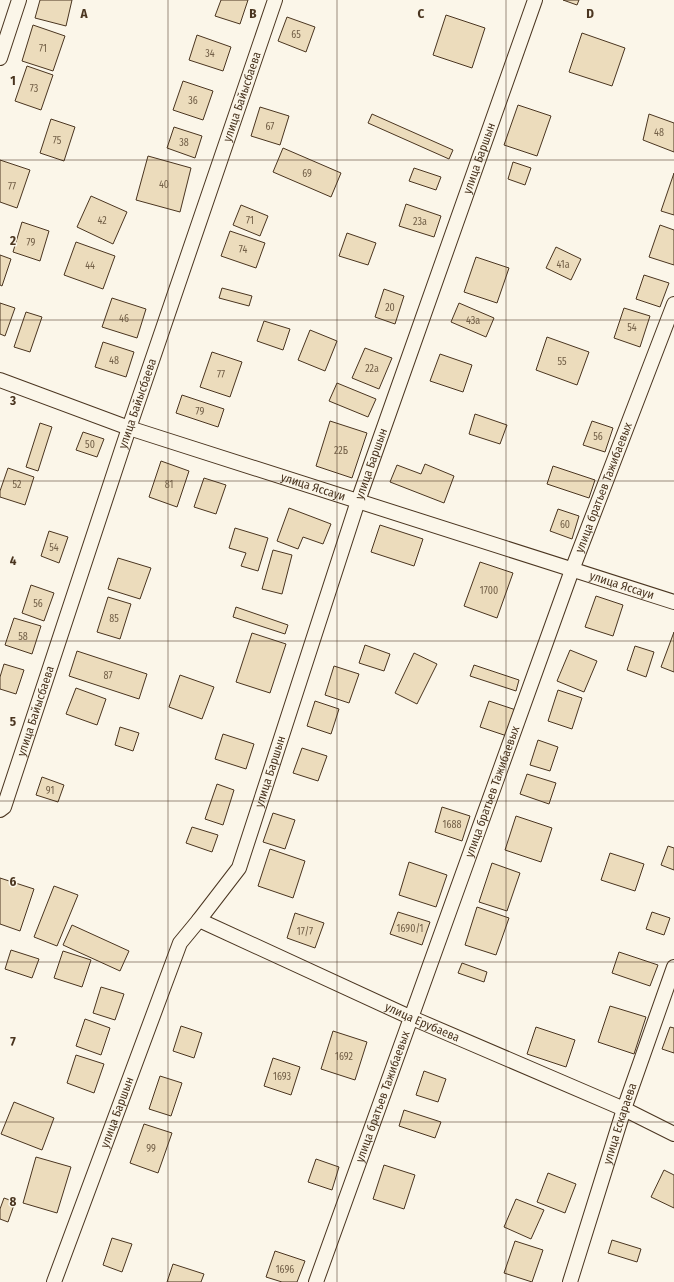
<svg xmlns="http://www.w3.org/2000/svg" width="674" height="1282" font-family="'Fira Sans Condensed',sans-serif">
<rect width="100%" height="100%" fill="#fbf6e9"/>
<!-- building -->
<g fill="#ecdcbc" stroke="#4a3520">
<path d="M40 0H72L66 26 35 18Z"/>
<path d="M221 0H248L240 24 215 16Z"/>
<path d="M563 0H579L577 5Z"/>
<path d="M446 15 485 28 472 68 433 55Z"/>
<path d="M287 17 315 27 306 52 278 41Z"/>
<path d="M33 25 65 36 53 71 22 61Z"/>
<path d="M582 33 625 48 612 86 569 72Z"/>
<path d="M197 35 231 47 223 71 189 60Z"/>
<path d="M27 66 53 75 41 110 15 101Z"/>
<path d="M183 81 213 91 203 120 173 110Z"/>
<path d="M518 105 551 116 537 156 504 145Z"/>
<path d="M260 107 289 116 280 145 251 136Z"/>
<path d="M372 114 453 150 449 159 368 123Z"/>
<path d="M649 114 674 123V152L643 140Z"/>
<path d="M51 119 75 127 64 161 40 153Z"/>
<path d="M174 127 202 136 195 158 167 148Z"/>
<path d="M283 148 341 173 331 197 273 172Z"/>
<path d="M148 156 191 168 180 212 136 200Z"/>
<path d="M0 160 30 170 17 208 0 202Z"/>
<path d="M513 162 531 168 525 185 508 179Z"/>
<path d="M414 168 441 177 436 190 409 181Z"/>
<path d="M674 173V215L661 211Z"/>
<path d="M91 196 127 212 113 244 77 227Z"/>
<path d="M406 204 441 216 434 237 399 226Z"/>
<path d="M241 205 268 216 260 236 233 225Z"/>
<path d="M22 222 49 231 40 261 13 252Z"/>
<path d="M660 225 674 230V265L649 257Z"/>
<path d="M230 231 265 243 256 268 221 256Z"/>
<path d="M347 233 376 243 368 265 339 256Z"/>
<path d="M76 242 115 256 103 289 64 275Z"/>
<path d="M556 247 581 259 571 280 546 268Z"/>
<path d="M0 255 11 259 2 286 0 285Z"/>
<path d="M476 257 509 268 497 303 464 292Z"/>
<path d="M644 275 669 283 660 307 636 299Z"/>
<path d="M222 288 252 296 249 306 219 298Z"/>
<path d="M384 289 404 296 395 324 375 317Z"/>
<path d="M112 298 146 309 137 338 102 327Z"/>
<path d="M0 303 15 308 5 336 0 334Z"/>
<path d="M459 303 494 318 486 337 451 322Z"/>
<path d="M624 308 650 316 640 347 614 338Z"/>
<path d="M26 312 42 317 30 352 14 347Z"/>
<path d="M264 321 290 329 283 350 257 341Z"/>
<path d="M310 330 337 341 325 371 298 360Z"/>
<path d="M547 337 589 352 577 385 536 370Z"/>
<path d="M103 342 134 352 126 377 95 367Z"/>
<path d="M365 348 392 358 379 389 352 378Z"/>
<path d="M212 352 242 362 230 397 200 387Z"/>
<path d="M440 354 472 365 463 392 430 381Z"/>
<path d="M337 383 376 399 368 417 329 401Z"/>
<path d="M182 395 224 409 218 427 176 413Z"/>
<path d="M475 414 507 425 500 444 469 434Z"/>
<path d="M330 421 367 433 352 478 316 466Z"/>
<path d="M592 421 613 428 605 452 583 445Z"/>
<path d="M40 423 52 427 38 471 26 467Z"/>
<path d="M83 432 104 439 97 457 76 450Z"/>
<path d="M161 461 189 471 177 507 149 497Z"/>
<path d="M425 464 454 476 444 503 390 482 397 465 421 474Z"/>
<path d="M553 466 595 480 589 498 547 484Z"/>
<path d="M8 468 34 477 25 505 0 497V491Z"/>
<path d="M204 478 226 485 216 514 194 507Z"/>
<path d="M289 508 331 524 323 544 303 537 298 549 277 541Z"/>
<path d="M558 509 579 516 572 539 550 531Z"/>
<path d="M380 525 423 539 414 566 371 552Z"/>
<path d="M235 528 268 538 258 571 241 566 246 553 229 548Z"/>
<path d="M49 531 68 537 59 563 41 556Z"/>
<path d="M273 550 292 555 282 594 262 589Z"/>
<path d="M118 558 151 568 140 599 108 589Z"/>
<path d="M480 562 513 573 497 618 464 606Z"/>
<path d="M31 585 54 593 44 621 22 613Z"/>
<path d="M596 596 623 605 613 636 585 627Z"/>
<path d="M108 597 131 604 120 639 97 632Z"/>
<path d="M236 607 288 625 285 634 233 617Z"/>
<path d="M14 618 41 626 32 654 5 645Z"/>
<path d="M674 632V672L661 667Z"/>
<path d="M252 633 286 644 270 693 236 682Z"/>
<path d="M365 645 390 654 384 671 359 663Z"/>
<path d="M635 646 654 652 646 677 627 670Z"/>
<path d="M570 650 597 661 584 692 557 681Z"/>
<path d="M77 651 147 674 139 699 69 676Z"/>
<path d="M414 653 437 664 417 704 395 693Z"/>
<path d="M4 664 24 670 16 694 0 689V677Z"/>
<path d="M474 665 519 680 516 691 470 676Z"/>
<path d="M334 666 359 674 349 703 325 695Z"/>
<path d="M180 675 214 687 202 719 169 707Z"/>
<path d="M76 688 106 699 97 725 66 714Z"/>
<path d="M558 690 582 698 572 729 548 721Z"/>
<path d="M315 701 339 709 331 734 307 726Z"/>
<path d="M489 701 516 710 507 736 480 727Z"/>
<path d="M120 727 139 733 133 751 115 745Z"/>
<path d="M223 734 254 744 246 769 215 759Z"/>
<path d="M538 740 558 747 550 771 530 765Z"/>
<path d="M302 748 327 756 318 781 293 773Z"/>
<path d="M527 774 556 783 549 804 520 794Z"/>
<path d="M42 777 64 785 58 802 36 795Z"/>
<path d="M217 784 234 790 223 825 205 819Z"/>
<path d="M442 807 470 816 462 841 435 832Z"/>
<path d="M273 813 295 820 285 849 263 842Z"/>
<path d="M516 816 552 828 541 862 505 850Z"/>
<path d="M192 827 218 835 212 852 186 843Z"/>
<path d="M668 846 674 848V870L661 865Z"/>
<path d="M270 849 305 861 293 898 258 886Z"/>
<path d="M610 853 644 864 635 891 601 880Z"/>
<path d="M409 862 447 875 436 907 399 895Z"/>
<path d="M492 863 520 873 507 911 479 902Z"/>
<path d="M0 878 34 889 20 931 0 924Z"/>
<path d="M54 886 78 895 57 946 34 937Z"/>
<path d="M477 907 509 918 496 955 465 945Z"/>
<path d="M398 912 430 922 422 945 390 934Z"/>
<path d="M652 912 670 918 664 935 646 929Z"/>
<path d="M295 913 324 923 315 948 287 938Z"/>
<path d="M72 925 129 951 120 971 63 945Z"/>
<path d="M11 950 39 959 32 978 5 969Z"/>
<path d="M63 951 91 960 82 987 54 978Z"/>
<path d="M619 952 658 965 650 986 612 973Z"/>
<path d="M462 963 487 972 484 982 458 973Z"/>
<path d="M101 987 124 994 115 1020 93 1013Z"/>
<path d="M610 1006 646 1017 634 1054 598 1042Z"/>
<path d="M85 1019 110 1028 101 1055 76 1046Z"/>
<path d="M181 1026 202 1033 194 1058 173 1051Z"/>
<path d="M536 1027 575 1040 566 1067 527 1054Z"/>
<path d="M670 1027 674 1028V1053L662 1049Z"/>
<path d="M333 1031 367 1042 355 1080 321 1069Z"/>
<path d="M76 1055 104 1064 94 1093 67 1083Z"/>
<path d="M273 1058 300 1067 291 1095 264 1086Z"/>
<path d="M424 1071 446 1079 438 1102 416 1095Z"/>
<path d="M160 1076 182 1083 171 1116 149 1109Z"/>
<path d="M14 1102 54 1118 42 1150 1 1134Z"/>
<path d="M404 1110 441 1122 435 1138 399 1126Z"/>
<path d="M144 1124 172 1133 158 1173 130 1163Z"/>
<path d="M36 1157 71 1167 57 1213 23 1203Z"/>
<path d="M316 1159 339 1167 332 1190 308 1182Z"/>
<path d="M384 1165 415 1175 404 1209 373 1199Z"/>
<path d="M664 1170 674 1175V1208L651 1197Z"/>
<path d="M548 1173 576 1184 565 1213 537 1202Z"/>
<path d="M4 1198 15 1202 8 1222 0 1219V1209Z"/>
<path d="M516 1199 544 1210 531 1239 504 1227Z"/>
<path d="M112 1238 132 1244 122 1272 103 1265Z"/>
<path d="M612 1240 641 1249 637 1262 608 1253Z"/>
<path d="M515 1241 543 1250 532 1282 504 1273Z"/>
<path d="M275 1251 305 1261 297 1282H282L266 1277Z"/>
<path d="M173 1264 204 1274 201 1282H167Z"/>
</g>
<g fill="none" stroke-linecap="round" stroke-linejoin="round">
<defs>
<g id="street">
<path d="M0 58 19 0"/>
<path id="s1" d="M0 380 129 428 674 602"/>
<path id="s2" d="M0 810 4 807 129 428 275 0"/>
<path id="s3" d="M199 920 239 868 358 501 535 0"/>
<path id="s4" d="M54 1282 180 943 199 920 412 1018 624 1109 674 1134"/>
<path id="s5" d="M316 1282 572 570 674 304"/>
<path id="s6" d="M570 1282 624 1109 674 967"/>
</g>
</defs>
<!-- street casing -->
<use href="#street" stroke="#4a3520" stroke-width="16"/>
<!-- street -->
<use href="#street" stroke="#fbf6e9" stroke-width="14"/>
</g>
<!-- grid -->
<path fill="none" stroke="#4a3520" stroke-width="1" stroke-opacity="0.55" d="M168 0V1282M337 0V1282M506 0V1282M0 160H674M0 320H674M0 481H674M0 641H674M0 801H674M0 962H674M0 1122H674"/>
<g text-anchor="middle" stroke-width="3" stroke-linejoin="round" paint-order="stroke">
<!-- number labels -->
<g font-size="10" fill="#725f47">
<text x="296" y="38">65</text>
<text x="43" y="52">71</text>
<text x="210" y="57">34</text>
<text x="34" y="92">73</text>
<text x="193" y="104">36</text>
<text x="270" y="130">67</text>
<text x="659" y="136">48</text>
<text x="57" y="144">75</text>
<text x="184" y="146">38</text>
<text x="307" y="177">69</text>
<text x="164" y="188">40</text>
<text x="12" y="190">77</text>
<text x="102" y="224">42</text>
<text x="250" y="224">71</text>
<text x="420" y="225">23а</text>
<text x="31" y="246">79</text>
<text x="243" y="253">74</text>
<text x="563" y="268">41а</text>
<text x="90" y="269">44</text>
<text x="390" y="311">20</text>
<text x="124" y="322">46</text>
<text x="473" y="324">43а</text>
<text x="632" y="331">54</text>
<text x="114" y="364">48</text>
<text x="562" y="365">55</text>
<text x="372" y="372">22а</text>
<text x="221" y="378">77</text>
<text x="200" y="415">79</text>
<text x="598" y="440">56</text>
<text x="90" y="448">50</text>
<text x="341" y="454">22Б</text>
<text x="17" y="488">52</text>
<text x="169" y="488">81</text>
<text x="565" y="528">60</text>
<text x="54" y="551">54</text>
<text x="489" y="594">1700</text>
<text x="38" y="607">56</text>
<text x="114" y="622">85</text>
<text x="23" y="640">58</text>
<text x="108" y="679">87</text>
<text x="50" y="794">91</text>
<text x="452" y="828">1688</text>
<text x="410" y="932">1690/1</text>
<text x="305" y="935">17/7</text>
<text x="344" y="1060">1692</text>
<text x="282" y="1080">1693</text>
<text x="151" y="1152">99</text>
<text x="285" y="1273">1696</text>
</g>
<!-- street labels -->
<g font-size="12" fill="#4a3520" stroke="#fbf6e9">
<text dy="4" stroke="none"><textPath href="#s2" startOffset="754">улица Байысбаева</textPath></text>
<text dy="4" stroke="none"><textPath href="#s3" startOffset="815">улица Баршын</textPath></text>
<text dy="4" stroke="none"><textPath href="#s2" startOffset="430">улица Байысбаева</textPath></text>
<text dy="4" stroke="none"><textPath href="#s3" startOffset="491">улица Баршын</textPath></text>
<text dy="4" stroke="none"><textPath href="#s1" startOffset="331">улица Яссауи</textPath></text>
<text dy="4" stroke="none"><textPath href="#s5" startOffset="845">улица братьев Тажибаевых</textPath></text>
<text dy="4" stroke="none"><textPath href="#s1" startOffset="655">улица Яссауи</textPath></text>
<text dy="4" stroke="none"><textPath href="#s2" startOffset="106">улица Байысбаева</textPath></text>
<text dy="4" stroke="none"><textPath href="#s3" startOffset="167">улица Баршын</textPath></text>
<text dy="4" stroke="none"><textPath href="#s5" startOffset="521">улица братьев Тажибаевых</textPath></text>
<text dy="4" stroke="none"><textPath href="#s4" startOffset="637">улица Ерубаева</textPath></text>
<text dy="4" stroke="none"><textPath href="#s5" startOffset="197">улица братьев Тажибаевых</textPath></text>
<text dy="4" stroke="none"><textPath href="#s4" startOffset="181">улица Баршын</textPath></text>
<text dy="4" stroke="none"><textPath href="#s6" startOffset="166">улица Ескараева</textPath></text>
</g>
</g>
<g font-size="13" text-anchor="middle" font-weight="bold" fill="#4a3520" stroke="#fbf6e9" stroke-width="3" stroke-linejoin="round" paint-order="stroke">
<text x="84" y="18">A</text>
<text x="253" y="18">B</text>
<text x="421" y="18">C</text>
<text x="590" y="18">D</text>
<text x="13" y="85">1</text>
<text x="13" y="245">2</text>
<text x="13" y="405">3</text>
<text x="13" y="565">4</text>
<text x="13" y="726">5</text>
<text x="13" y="886">6</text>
<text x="13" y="1046">7</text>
<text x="13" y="1206">8</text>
</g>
</svg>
